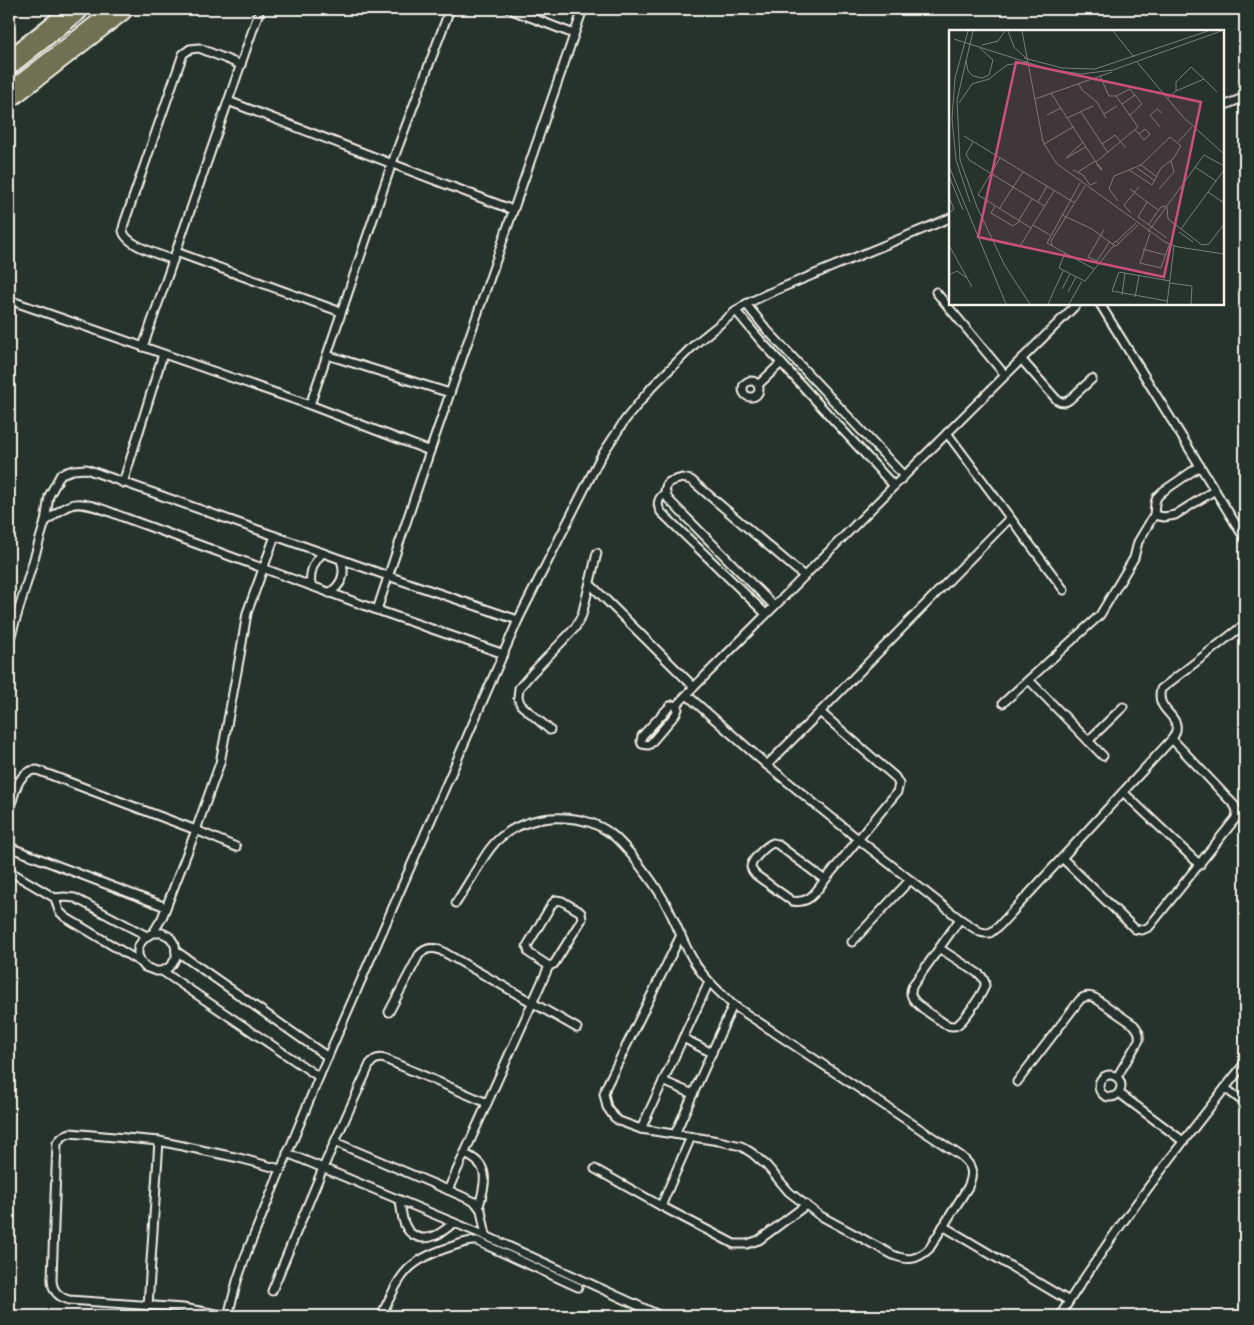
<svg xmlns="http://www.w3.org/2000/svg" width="1254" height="1325" font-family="'Shantell Sans',sans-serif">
<rect width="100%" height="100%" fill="#26332d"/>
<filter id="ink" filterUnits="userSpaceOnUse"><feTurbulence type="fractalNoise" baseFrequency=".02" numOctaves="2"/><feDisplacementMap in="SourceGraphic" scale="10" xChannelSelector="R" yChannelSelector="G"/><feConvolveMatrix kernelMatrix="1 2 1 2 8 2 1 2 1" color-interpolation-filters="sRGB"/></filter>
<g filter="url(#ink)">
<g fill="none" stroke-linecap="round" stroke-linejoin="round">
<defs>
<g id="service">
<path d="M509 9 574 34"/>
<path d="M228 101 513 210"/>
<path d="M1223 106 1245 97"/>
<path d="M176 252 341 312"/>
<path d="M173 260C161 255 124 245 123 230 123 226 125 221 126 218L183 54 190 49 199 48 241 65"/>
<path d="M936 292 1005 375"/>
<path d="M9 300 310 405 430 451"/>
<path d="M746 304 767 330 904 476"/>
<path d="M1100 304 1245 539"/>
<path d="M736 311 761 341 894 486"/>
<path d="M143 347 260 9"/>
<path d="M327 355 450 393"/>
<path d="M1021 359 1057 400C1062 403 1065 403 1069 400L1092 379"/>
<circle cx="751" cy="389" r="8"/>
<path d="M758 385 781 363"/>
<path d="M310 405 392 163 450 9"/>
<path d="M947 433 1064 590"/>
<path d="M123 483 163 354"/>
<path d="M666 493C658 497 656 505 661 512L766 614"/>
<path d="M1154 515 1164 517 1175 515 1215 490"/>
<path d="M45 522C53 516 61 508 71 505 84 500 110 512 123 517L377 610 504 654"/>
<path d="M590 584 694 687"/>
<path d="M311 586C309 572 313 562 323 553"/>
<path d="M329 593C342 585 346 574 341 560"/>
<path d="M774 606 669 500C664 494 664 488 669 482L682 478 691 480 804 576"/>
<path d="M377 610 430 451 583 9"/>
<path d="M9 613 17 615"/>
<path d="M9 642 45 522 49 496 61 474 73 470 86 469 388 576 518 620"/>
<path d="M1029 680 1103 756"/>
<path d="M687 695 767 765 858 839 960 919 980 932 985 933H990L999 926 1172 739C1188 715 1154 714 1161 689L1245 624"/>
<path d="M1003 703 1100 615 1134 558 1138 542 1154 515 1155 503 1157 497 1162 492 1200 466"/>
<path d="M673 705 676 706 678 709 675 715 650 744 648 745 642 744 641 741 642 736 670 706Z"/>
<path d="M676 706 694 687 894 486 1077 304"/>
<path d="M820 712 895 777 899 784 897 792 825 880"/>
<path d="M550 730 521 705 518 698 519 688 532 673 575 628 582 615 597 553"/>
<path d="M1088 741 1123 707"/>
<path d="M767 765 820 712 1010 518"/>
<path d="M1123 792 1200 865"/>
<path d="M9 812C14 796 17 770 37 770L196 830 236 847"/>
<path d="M773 843 777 844 825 880C815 892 810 904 792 901L756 875C753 872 752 871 751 867 751 860 767 845 773 843Z"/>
<path d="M9 845 14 849 166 907"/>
<path d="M1062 858 1135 929 1142 930 1149 927 1236 818 1237 811 1235 806 1172 739"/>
<path d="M9 871 55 898 64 897 75 898 147 936"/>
<path d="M55 898 59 911 65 917 140 962"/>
<path d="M556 900 562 901 579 911 581 913 582 919 554 964 549 966 529 953 527 946 552 904Z"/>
<path d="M456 903C464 890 472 877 480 864 486 854 492 844 501 837 518 823 543 816 565 818 604 820 620 839 641 867 650 878 658 890 665 902 676 922 683 944 695 963 705 980 720 992 733 1005L961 1156C973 1166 974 1173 968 1187L929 1249C917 1260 908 1261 893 1255L819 1215 806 1205 789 1192 767 1166 752 1153 741 1146 719 1141 641 1129 619 1121 614 1117 607 1107 604 1094 606 1087 681 935"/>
<path d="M153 933H162L170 937 175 945 176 951V957L173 963 168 968 162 971H156L145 967 141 962 138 955V947L142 941 147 936 153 933 162 918 196 830 220 763 240 655 247 613 275 536"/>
<path d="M852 942 910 880"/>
<path d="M939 948 979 974C983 977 985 980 985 985 984 992 963 1022 957 1025 953 1027 949 1026 945 1024 937 1018 916 1006 912 997 910 993 911 989 913 985L960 919"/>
<path d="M176 951 328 1057"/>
<path d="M162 971 319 1077"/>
<path d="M389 1012 419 955C425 948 432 947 440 950L577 1028"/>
<path d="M683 1038 712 1053"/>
<circle cx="1110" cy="1086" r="11"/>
<path d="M663 1081 693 1094"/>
<path d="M1017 1082 1079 1001C1083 996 1088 995 1095 998L1134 1025C1138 1030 1140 1033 1139 1040L1117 1077"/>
<path d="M1225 1088 1245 1103"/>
<path d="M1119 1093 1183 1141"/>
<path d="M641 1129 709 982"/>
<path d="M675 1134 733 1005"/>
<path d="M335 1142 448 1190 475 1202 481 1210 486 1236"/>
<path d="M287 1153 486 1236 661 1316"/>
<path d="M464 1154C492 1164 485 1184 479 1206"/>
<path d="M595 1169 661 1206 734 1244H747L759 1240 806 1205"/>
<path d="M448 1190 549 966"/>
<path d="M400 1200C402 1214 402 1232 418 1237 424 1239 429 1238 434 1236 442 1233 448 1227 454 1223"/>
<path d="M661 1206 691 1137"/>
<path d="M943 1226 1069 1301"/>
<path d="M272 1291 323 1168 370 1064C374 1059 379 1057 385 1059L487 1103"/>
<path d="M148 1306 159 1141"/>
<path d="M228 1316 237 1281 247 1252 319 1077 518 620 600 458 625 420 652 387 695 344 736 311 746 304 769 293 950 218"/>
<path d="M228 1316 183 1308 69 1300C58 1297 52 1290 52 1279L57 1143C61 1137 64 1135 70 1133L159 1141 239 1158 280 1169"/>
<path d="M381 1316C401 1275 404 1262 450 1247 459 1244 468 1240 477 1241L578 1287"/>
<path d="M1060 1316C1074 1292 1091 1269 1106 1246 1150 1183 1197 1123 1245 1063"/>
</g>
<g id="trunk">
<path d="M9 63 77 9"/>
<path d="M9 96 121 9"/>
</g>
</defs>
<!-- service casing -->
<use href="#service" stroke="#f4f1e8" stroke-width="11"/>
<!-- trunk casing -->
<use href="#trunk" stroke="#f4f1e8" stroke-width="26"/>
<!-- service -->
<use href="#service" stroke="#26332d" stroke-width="7"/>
<!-- trunk -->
<use href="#trunk" stroke="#706f52" stroke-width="22"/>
</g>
</g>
<!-- overview -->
<g transform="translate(949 30)">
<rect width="275" height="275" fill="#26332d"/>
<path fill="none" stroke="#787f78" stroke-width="1" d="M19 1 6 48 3 89 7 130 21 172M24 1 8 70 11 130 28 177 56 236 81 274M59 1 65 17 78 29M73 1 94 112 107 133 216 212 229 217 275 224M164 1 185 27M5 9 99 39 132 44 164 40 272 1M33 15 49 11 56 1M75 28 113 38 146 39 259 1M17 30 19 41 24 46 33 48 40 45 44 30 31 18M188 32 234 87 275 124M130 54 133 60 148 72 157 88M227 61V52L242 37 255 49M102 63 148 134M167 66 181 59 193 74 181 85M86 69 163 42M218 69 227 61 255 49 268 62M10 73 23 54 40 49 58 35 78 32M173 74 186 65M132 82 159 123M155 84 168 76M98 85 112 78M118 88 144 76M211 97 201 85 208 79 213 83M186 100 190 104 194 109 195 110 201 104 196 99 190 104M15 106 126 173M24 112 17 124 20 130 95 176M134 112 117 128 137 117M229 112 243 97M95 114 124 97M153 114 166 105 177 118M51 128 29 165 82 198M147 132 189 97 167 66H160L151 46M149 134 153 139 152 140 148 135ZM192 135 208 147M0 136 57 274M246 137 267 151M188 138 206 151M124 140 134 145 141 155 148 152M129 142 146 131M0 146 14 180M131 153 98 213 145 239M181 159 209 180M210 159 225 142 222 131M259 162 275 173M0 167 5 179 0 183M169 171 160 159 165 146 192 135 221 107 232 116 224 129 212 138 203 155 180 140M89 172 98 156M198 172 189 187 218 208M46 176 42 183 64 196 71 191M218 177 219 189 253 215 260 214 275 194M50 179 74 142M182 183 175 175 190 157M113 185 143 199 166 216 170 214 167 211 164 214M70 190 83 169M84 195 101 205M199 195 212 177 217 176M232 199 275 140M155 200 139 227 148 231 161 211M199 202 255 125 275 136M230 202 244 212M201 203 191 233 212 238 220 215M168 211 187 193M170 213 189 195M0 215 23 257M71 216 105 161M103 216 102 211 136 156M194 219 216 225M116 223 110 238 136 251 165 215M0 245 8 241 18 248M221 253 243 256 242 274M113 259 121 244M119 262 127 247M173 265 176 243M186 267 190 246M218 271 163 261 170 242 221 251M99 274 114 241M120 274 133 251M218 274 225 216"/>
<path fill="#ce4e7e" fill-opacity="0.15" stroke="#ce4e7e" stroke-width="2.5" d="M67 32 252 72 215 247 29 207Z"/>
<rect width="275" height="275" fill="none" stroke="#f4f1e8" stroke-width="2.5"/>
</g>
<!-- margin -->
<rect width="1254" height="1325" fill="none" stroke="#26332d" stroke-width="30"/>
<rect x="15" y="15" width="1224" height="1295" fill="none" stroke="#f4f1e8" stroke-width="2" filter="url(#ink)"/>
</svg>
